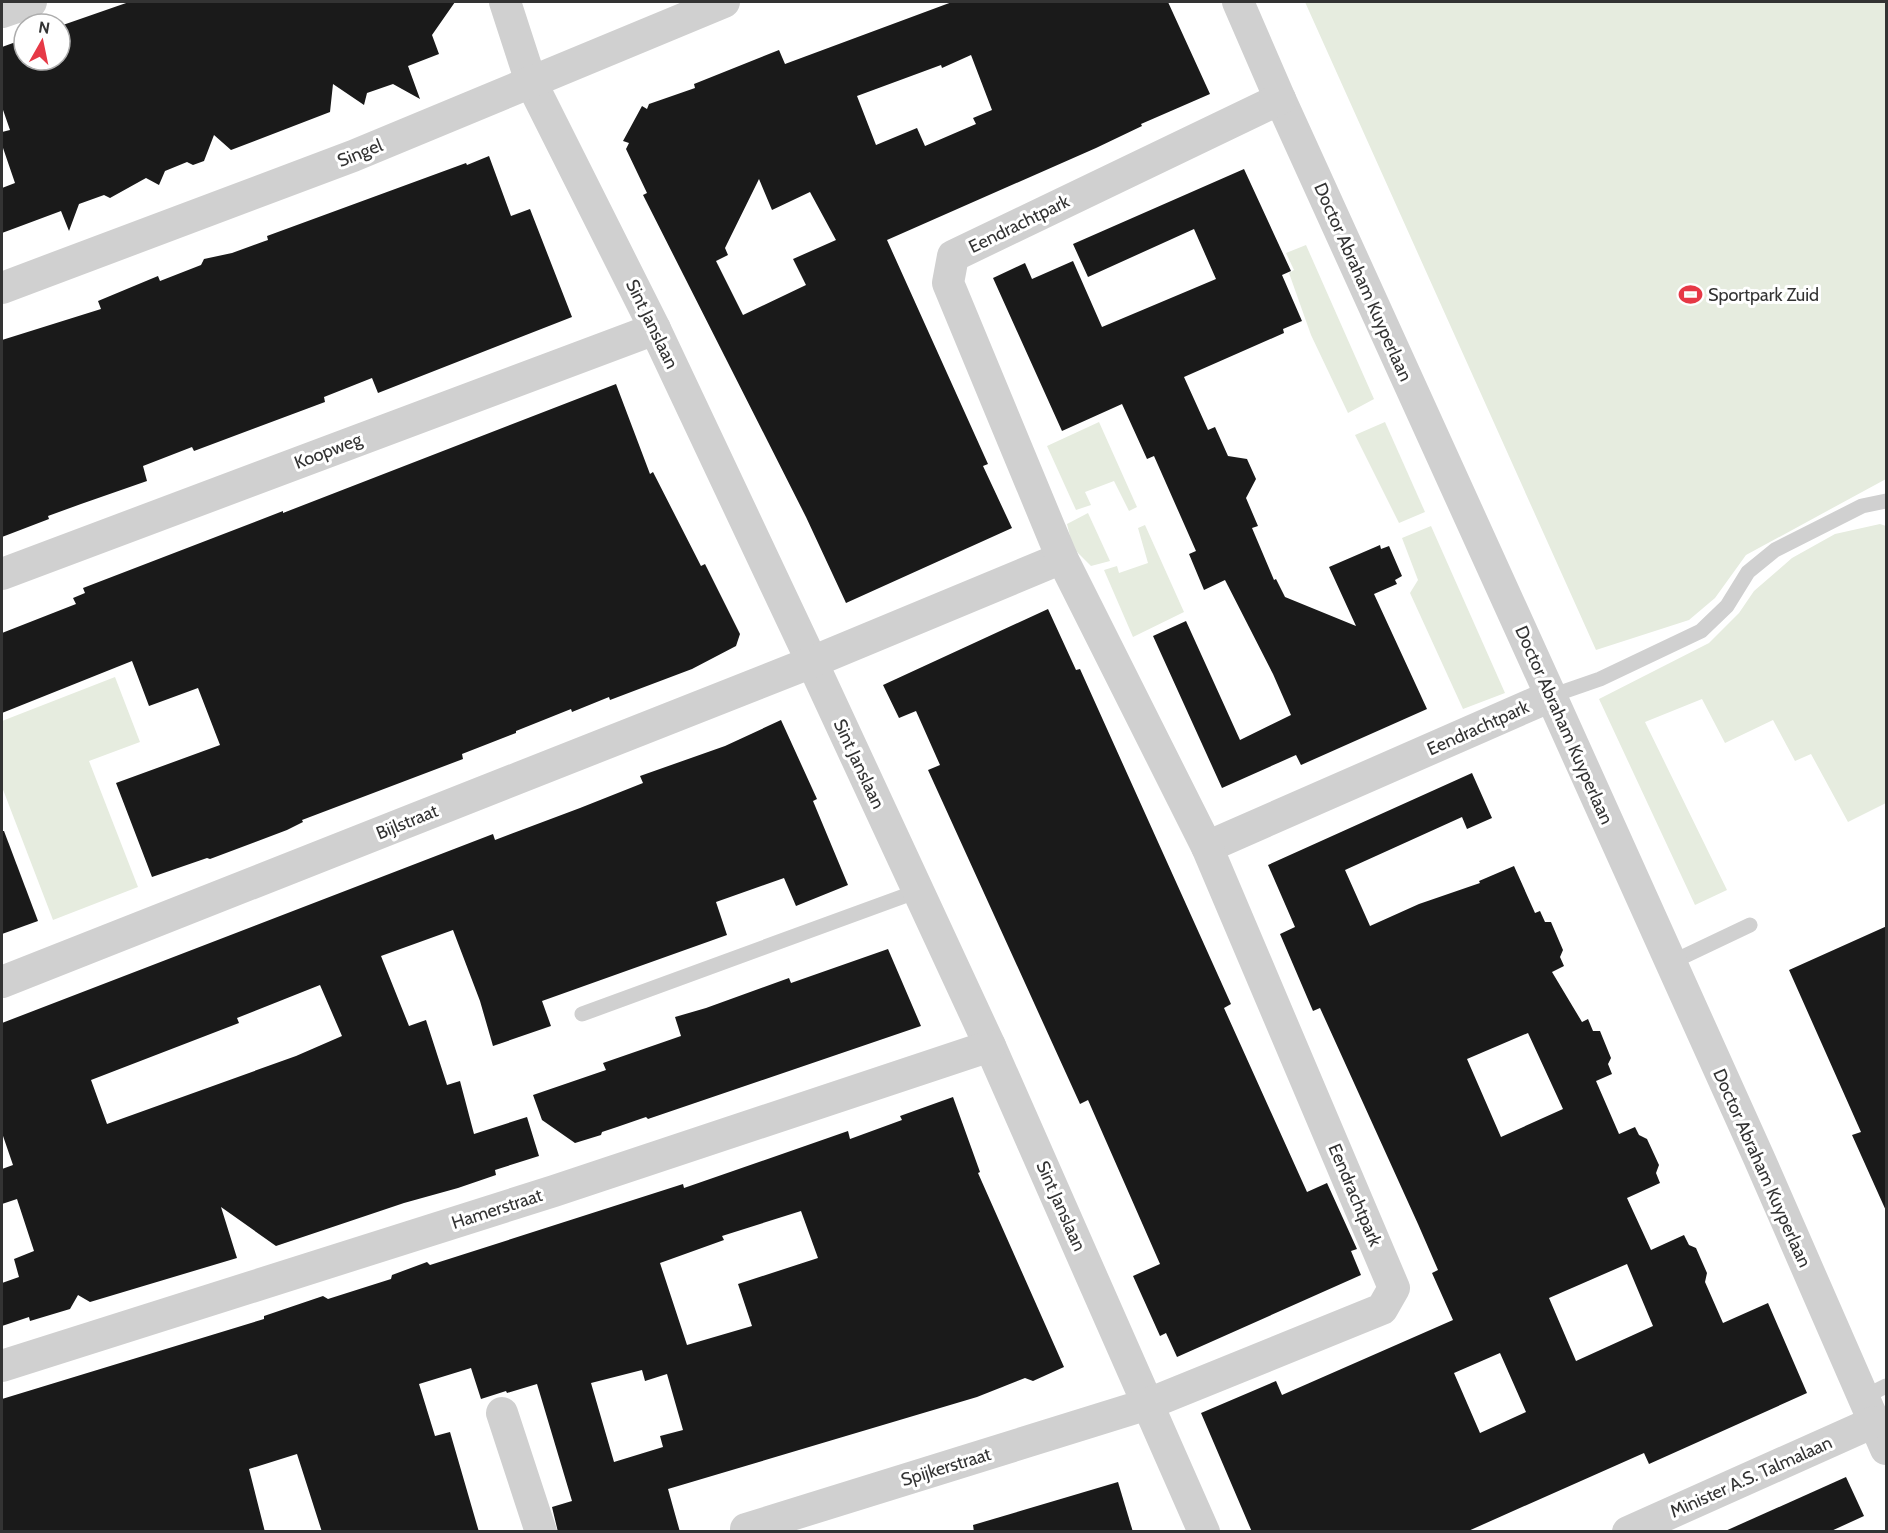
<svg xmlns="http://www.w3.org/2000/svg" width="1888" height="1533" font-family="Cabin,sans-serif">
<rect width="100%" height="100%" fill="#fff"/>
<!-- green -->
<g fill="#e6ecdf">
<path d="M1305 2H1886V479L1746 555 1715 598 1689 620 1596 650Z"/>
<path d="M1306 245 1374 399 1348 413 1311 335 1289 273 1294 270 1286 253Z"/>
<path d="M1099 422 1137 507 1129 511 1114 481 1085 492 1091 505 1076 510 1047 446Z"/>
<path d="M1385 422 1425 512 1399 523 1355 435Z"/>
<path d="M1088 513 1110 561 1091 566 1073 548 1067 524Z"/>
<path d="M1880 524 1886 526V803L1848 822 1811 754 1795 761 1773 720 1725 743 1702 699 1645 722 1727 890 1695 905 1599 699 1709 643 1739 613 1754 591 1792 558 1835 534Z"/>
<path d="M1145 525 1184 612 1133 637 1104 570 1117 566 1119 573 1148 563 1138 528Z"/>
<path d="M1431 526 1505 693 1463 709 1410 593 1418 580 1402 538Z"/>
<path d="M115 677 140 742 89 761 138 887 53 920 2 787V721Z"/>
</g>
<!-- building -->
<g fill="#1a1a1a" fill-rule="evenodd">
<path d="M129 2H455L432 35 439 54 408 66 420 99 393 84 367 93 364 105 333 84 330 112 231 150 214 135 204 161 193 165 187 162 165 171 159 185 146 178 110 198 104 195 79 204 69 231 61 211 2 233V188L15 183 2 145V132L10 130 2 107V47L24 39V60H60V26Z"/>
<path d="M952 2H1168L1210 94 1141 124 1142 126 1096 148 887 240 988 464 983 466 1012 528 846 603 806 517 643 195 647 193 626 149 629 143 623 141 642 106 647 109 649 104 695 88 694 84 779 50 785 64ZM971 55 992 110 973 118 976 124 925 146 917 128 876 145 857 96 941 65 942 68ZM759 179 772 210 810 192 836 240 793 259 806 285 743 315 716 261 728 255 725 248Z"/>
<path d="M489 156 511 216 530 209 572 317 378 393 372 378 324 397 325 402 194 451 192 447 143 466 147 481 81 504 48 516 49 519 2 537V340L101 309 98 301 158 276 160 281 201 265 204 259 232 253 265 241 268 240 267 236 466 163 467 165Z"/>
<path d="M1244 169 1291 271 1282 275 1302 321 1283 329 1284 333 1184 377 1208 430 1215 427 1228 456 1247 459 1256 479 1246 498 1258 526 1252 528 1274 580 1276 579 1285 597 1356 626 1329 567 1380 545 1381 549 1389 546 1402 576 1395 580 1397 584 1374 594 1427 709 1301 765 1296 755 1222 788 1153 636 1186 621 1240 740 1291 715 1273 674 1225 580 1204 590 1189 554 1196 551 1154 456 1147 459 1122 404 1062 431 993 278 1025 263 1032 279 1073 261 1102 327 1216 279 1194 229 1088 277 1073 244Z"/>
<path d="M616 384 650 474 653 472 701 566 705 564 740 634 736 646 692 669 639 689 610 700 609 697 572 712 571 709 516 731V733L462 754 463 759 302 820 303 822 287 830 210 859 207 858 152 877 116 783 220 745 198 688 149 706 132 661 2 713V633L76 604 73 598 85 593 83 588 283 511V513Z"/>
<path d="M1048 609 1076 670 1080 669 1231 1004 1224 1008 1307 1192 1327 1183 1357 1249 1351 1251 1361 1275 1177 1357 1166 1333 1160 1336 1133 1276 1160 1264 1088 1100 1080 1104 928 770 940 765 916 711 899 718 883 685Z"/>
<path d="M781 720 817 799 813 801 848 885 796 906 784 878 716 902 727 935 542 1001 551 1026 493 1046 480 1001 453 930 381 956 409 1026 426 1020 447 1085 460 1081 474 1134 527 1117 539 1156 495 1170 496 1175 458 1188 404 1203 276 1246 221 1207 237 1258 90 1302 78 1295 70 1309 30 1321 29 1317 2 1326V1283L19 1277 14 1259 34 1251 17 1199 2 1204V1169L13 1165 2 1133V1023L493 834 495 840 580 808 643 783 640 776 725 746ZM320 985 342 1036 296 1056 107 1124 91 1080 239 1023 237 1018Z"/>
<path d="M1472 773 1492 818 1467 829 1462 817 1345 870 1370 926 1419 904 1480 883 1479 881 1514 866 1535 913 1540 911 1545 922H1551L1563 950 1560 957 1564 966 1552 972 1582 1022 1588 1019 1593 1031H1600L1611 1058 1608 1064 1612 1074 1596 1081 1619 1134 1635 1127 1639 1135 1647 1139 1659 1165 1656 1173 1660 1183 1627 1198 1651 1250 1684 1235 1689 1245 1696 1248 1707 1273 1705 1282 1723 1323 1768 1303 1807 1393 1649 1464 1644 1453 1466 1532H1252L1201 1413 1276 1381 1282 1395 1453 1320 1432 1273 1438 1270 1418 1224 1320 1008 1313 1011 1280 934 1295 927 1268 865ZM1528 1033 1563 1109 1501 1137 1467 1059ZM1627 1264 1653 1326 1576 1361 1549 1298ZM1500 1353 1526 1412 1480 1433 1454 1373Z"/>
<path d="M2 831H4L38 921 2 934Z"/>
<path d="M1887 926V1213L1852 1135 1861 1132 1789 970Z"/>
<path d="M888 949 921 1026 648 1119 646 1117 617 1127 602 1132 601 1135 575 1143 542 1120 533 1095 606 1070 603 1063 681 1036 675 1017 706 1008 789 978 791 983Z"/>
<path d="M953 1097 980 1172 978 1173 1064 1367 1033 1381 1025 1378 977 1397 668 1489 680 1532H558L552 1507 572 1501 537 1384 507 1393 506 1391 481 1399 471 1368 419 1384 435 1436 450 1432 479 1532H322L297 1454 249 1469 265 1532H2V1399L264 1319V1316L323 1296 328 1299 391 1279 392 1275 427 1262 430 1265 683 1184 684 1188 848 1131 850 1139 902 1120 900 1116ZM801 1211 818 1258 738 1284 752 1326 687 1345 660 1263 724 1240 722 1236ZM642 1370 645 1381 667 1374 683 1430 660 1436 663 1447 614 1462 591 1383Z"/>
<path d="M1846 1477 1864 1516 1829 1532H1723Z"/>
<path d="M1118 1482 1133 1532H974L973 1525Z"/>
</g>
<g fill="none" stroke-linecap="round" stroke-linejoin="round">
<!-- service -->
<g stroke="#d0d0d0" stroke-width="15">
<path d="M1551 696 1600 679 1701 631 1727 606 1748 572 1775 550 1862 506 1886 501"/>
<path d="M1670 963 1750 925"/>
<path d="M582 1014 918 891"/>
<path d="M1864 1397 1886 1386"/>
</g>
<!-- minor -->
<g stroke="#d0d0d0" stroke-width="32">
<path d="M505 2 531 82 655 329 812 662 990 1046 1204 1532"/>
<path d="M1238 2 1280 99 1551 696 1759 1158 1886 1449"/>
<path d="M2 12 31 2"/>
<path d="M2 288 353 156 724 2"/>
<path d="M2 574 655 329"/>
<path d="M1207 847 1551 696"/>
<path d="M2 982 812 662 1062 558"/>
<path d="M2 1366 554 1191 990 1046"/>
<path d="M502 1413 541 1532"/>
<path d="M747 1532 746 1529 1148 1404 1382 1309 1394 1288 1207 847 1062 558 948 283 953 256 1280 99"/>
<path d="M1628 1532 1874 1422"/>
</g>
</g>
<!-- icons -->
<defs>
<symbol id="stadium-bare" viewBox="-9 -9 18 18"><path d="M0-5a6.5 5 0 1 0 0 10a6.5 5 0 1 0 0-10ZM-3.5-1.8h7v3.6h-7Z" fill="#e63946" stroke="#fff" stroke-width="2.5" paint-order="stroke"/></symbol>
</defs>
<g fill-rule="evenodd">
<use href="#stadium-bare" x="1674" y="278" width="33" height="33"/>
</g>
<g text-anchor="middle" stroke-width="6" stroke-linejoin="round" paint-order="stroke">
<!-- street labels -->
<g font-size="18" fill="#333" stroke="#fff">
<text transform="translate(360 153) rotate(-22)" y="6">Singel</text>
<text transform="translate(1019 224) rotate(-26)" y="6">Eendrachtpark</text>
<text transform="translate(1363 282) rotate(66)" y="6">Doctor Abraham Kuyperlaan</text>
<text transform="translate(652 324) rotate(64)" y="6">Sint Janslaan</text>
<text transform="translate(328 451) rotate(-21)" y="6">Koopweg</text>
<text transform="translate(1564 725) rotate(66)" y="6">Doctor Abraham Kuyperlaan</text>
<text transform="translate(1478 728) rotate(-24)" y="6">Eendrachtpark</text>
<text transform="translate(859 764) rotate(65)" y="6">Sint Janslaan</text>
<text transform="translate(407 822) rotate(-22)" y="6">Bijlstraat</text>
<text transform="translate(1762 1168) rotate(66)" y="6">Doctor Abraham Kuyperlaan</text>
<text transform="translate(1355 1195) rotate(67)" y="6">Eendrachtpark</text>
<text transform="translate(1061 1206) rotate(66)" y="6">Sint Janslaan</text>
<text transform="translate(497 1209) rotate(-18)" y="6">Hamerstraat</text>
<text transform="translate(946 1467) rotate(-17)" y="6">Spijkerstraat</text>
<text transform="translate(1751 1477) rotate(-24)" y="6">Minister A.S. Talmalaan</text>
</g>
<!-- poi labels -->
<g font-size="18" fill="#333" stroke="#fff" text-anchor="start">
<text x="1708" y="301">Sportpark Zuid</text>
</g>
</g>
<!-- border -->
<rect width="1888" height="1533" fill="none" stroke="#333333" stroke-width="6"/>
<!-- north arrow -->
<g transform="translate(42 42) rotate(9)"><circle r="28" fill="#ffffff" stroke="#adadad" stroke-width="1.5"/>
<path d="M0-4.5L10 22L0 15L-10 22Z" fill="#e63946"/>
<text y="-9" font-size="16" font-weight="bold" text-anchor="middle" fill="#333333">N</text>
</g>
</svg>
